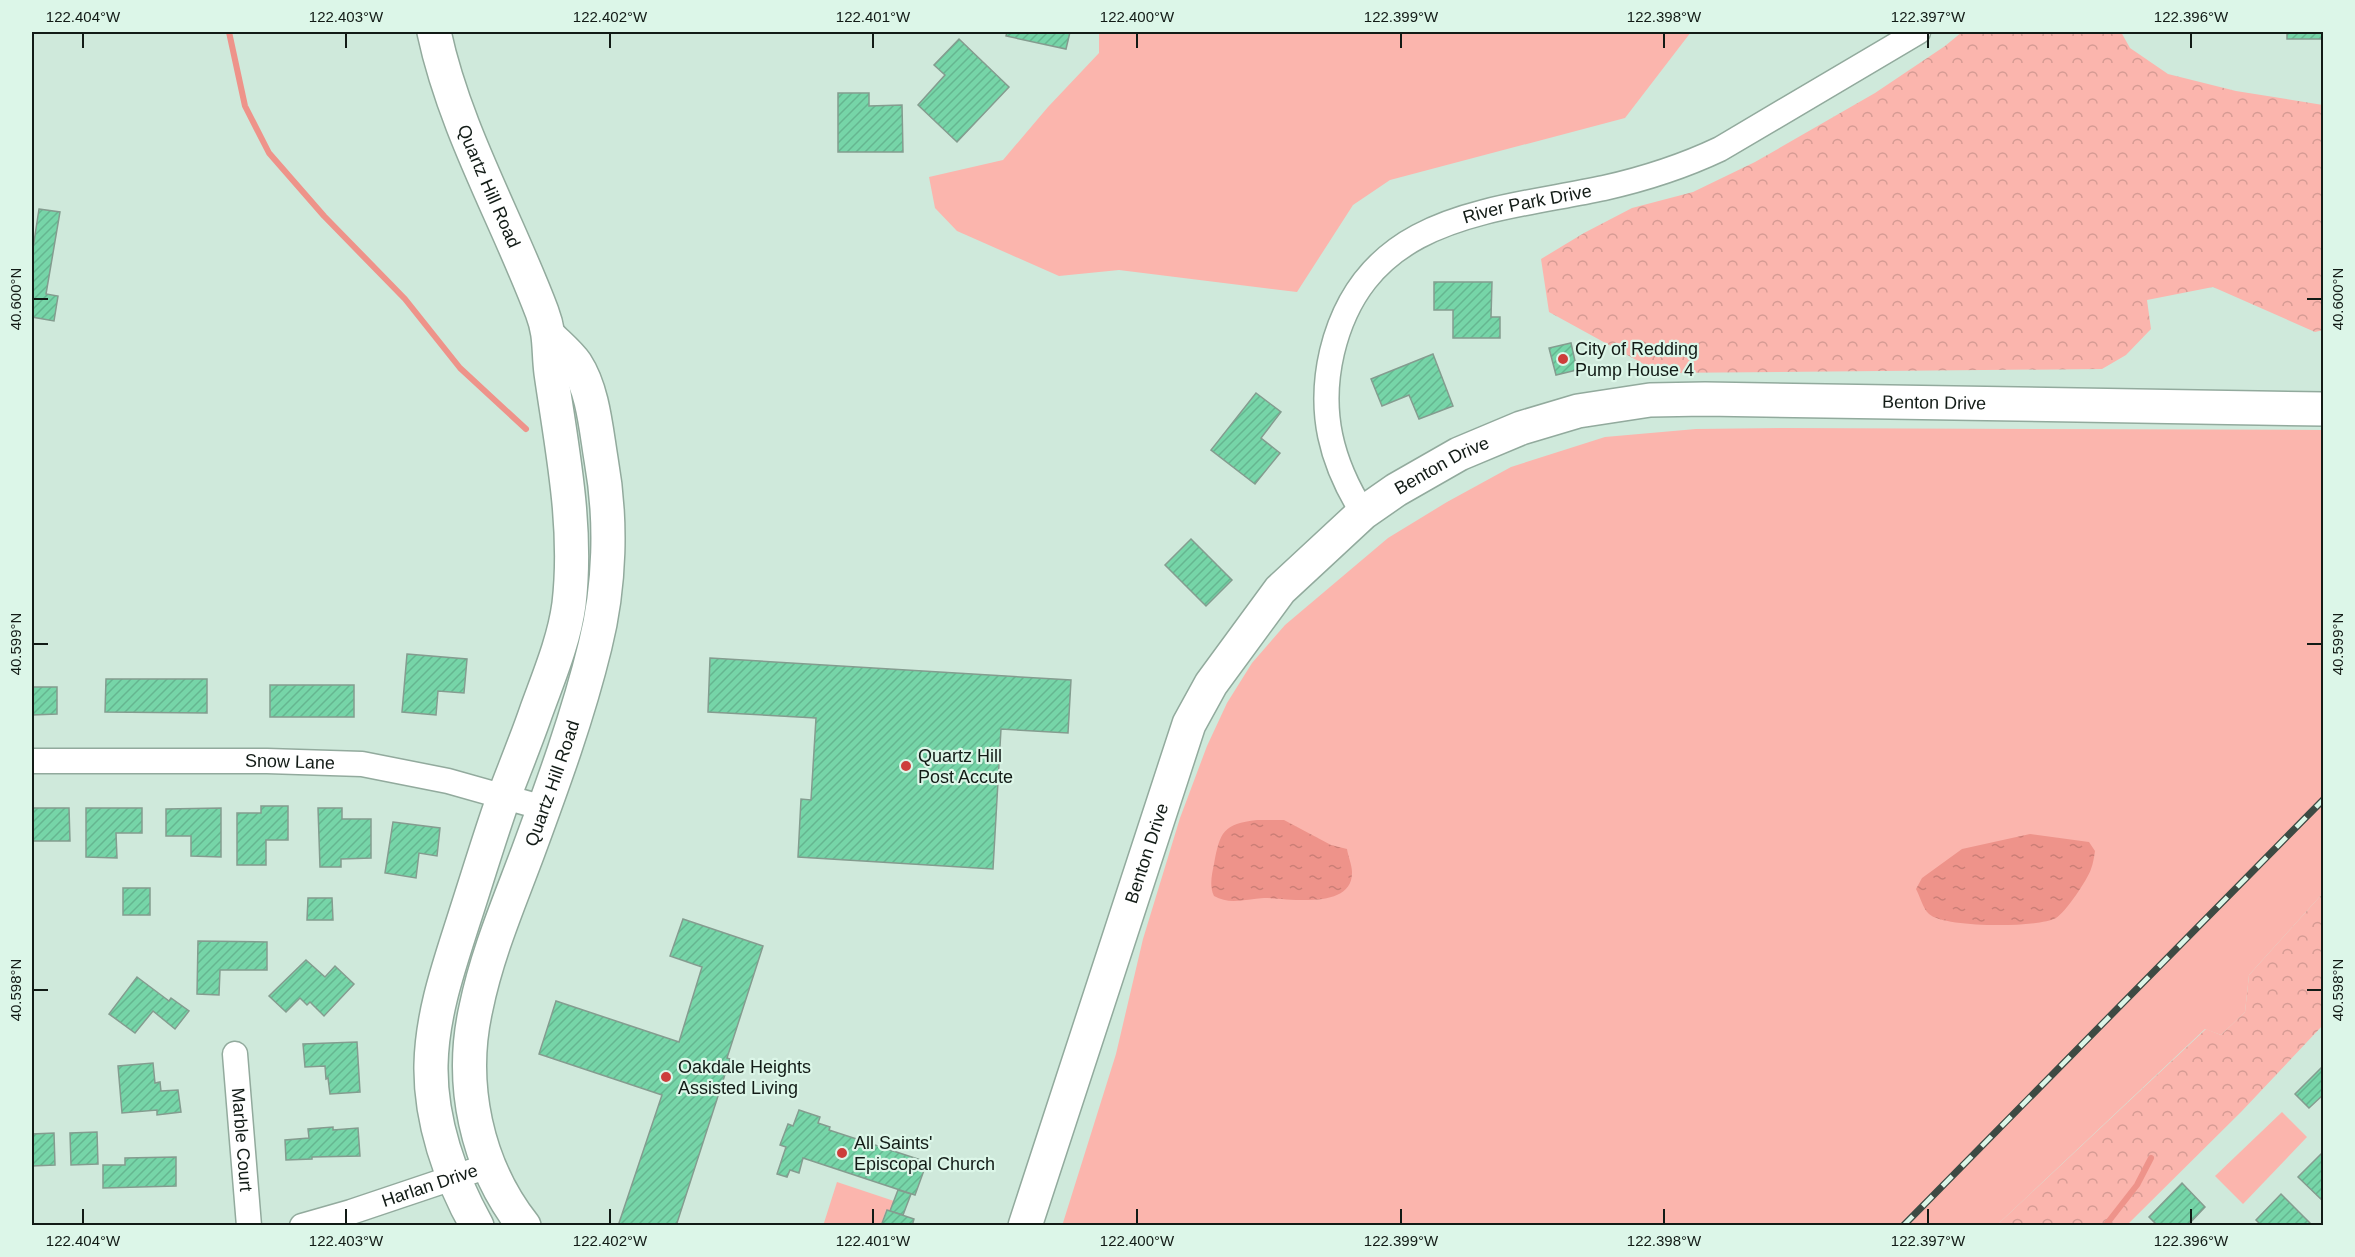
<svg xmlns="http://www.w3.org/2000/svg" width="2355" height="1257" font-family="Helvetica,sans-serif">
<defs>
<pattern id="forest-crowns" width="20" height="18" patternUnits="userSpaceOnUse" patternTransform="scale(1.5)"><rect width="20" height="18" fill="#fbb5ad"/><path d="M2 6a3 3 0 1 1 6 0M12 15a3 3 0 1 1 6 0" fill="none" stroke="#d69b94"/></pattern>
<pattern id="water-ripples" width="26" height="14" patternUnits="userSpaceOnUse" patternTransform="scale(1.5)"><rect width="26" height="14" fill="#ee938a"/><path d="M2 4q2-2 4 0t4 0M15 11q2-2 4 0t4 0" fill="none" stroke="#cb7e76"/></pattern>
<pattern id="building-hatch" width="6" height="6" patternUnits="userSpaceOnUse" patternTransform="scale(1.5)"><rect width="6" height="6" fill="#76d5a8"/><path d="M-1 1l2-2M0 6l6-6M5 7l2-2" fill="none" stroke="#65b690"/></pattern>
</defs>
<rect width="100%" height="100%" fill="#cfe9db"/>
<!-- green -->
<g fill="#fbb5ad">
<path d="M1099 32H1691L1625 118 1390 180 1353 205 1297 292 1119 270 1059 276 957 231 935 208 929 177 1003 160 1048 107 1099 53Z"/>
<path d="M1787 428 2323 430V893L2249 975 2245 1012 2221 1035 2205 1029 1997 1225 1062 1226 1116 1054 1143 939 1180 818 1207 746 1227 703 1252 663 1285 625 1388 538 1447 502 1511 467 1605 437 1696 429Z"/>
<path d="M2282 1112 2307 1137 2243 1204 2215 1176Z"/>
<path d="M837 1182 894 1201 890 1211 886 1210 881 1225 823 1226Z"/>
</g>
<!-- forest -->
<g fill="url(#forest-crowns)">
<path d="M1962 32H2121L2130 48 2168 74 2236 91 2323 105V330L2315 332 2213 287 2147 300 2151 329 2126 355 2102 369 1660 373 1549 312 1541 259 1584 233 1632 208 1693 192 1755 162 1875 93 1945 46Z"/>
<path d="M2323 893V1025L2241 1112 2127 1225H1997L2206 1029 2221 1035 2245 1012 2249 975Z"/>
</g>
<!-- water -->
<g fill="url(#water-ripples)">
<path d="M1257 820H1284L1331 845 1347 849C1348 856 1352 865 1352 872 1353 911 1287 898 1264 898 1246 899 1229 905 1214 896 1209 886 1212 874 1214 864 1220 832 1223 824 1257 820Z"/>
<path d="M2030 834 2089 842 2095 851C2094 857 2093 864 2091 869 2088 879 2065 913 2056 918 2038 928 1944 928 1929 914 1923 909 1920 896 1916 889L1922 878 1962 849Z"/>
</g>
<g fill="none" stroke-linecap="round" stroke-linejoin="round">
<!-- stream -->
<g stroke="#ee938a" stroke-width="6">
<path d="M229 32 245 106 269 153 324 216 405 299 460 368 526 429"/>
<path d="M2105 1226 2137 1185 2151 1158"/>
</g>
</g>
<!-- building -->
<g fill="url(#building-hatch)" stroke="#849c8f" stroke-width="1.5">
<path d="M1007 32H1070L1066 49 1006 36Z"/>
<rect x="2287" y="32" width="37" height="7"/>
<path d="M959 39 1009 87 957 142 918 105 945 75 934 65Z"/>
<path d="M838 93H869V106L902 105 903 152H838Z"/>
<path d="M39 209 60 212 46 294 58 296 54 321 32 317V255Z"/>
<path d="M1434 282H1492L1491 317H1500V338H1453V310H1434Z"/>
<path d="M1571 343 1577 370 1556 375 1549 348Z"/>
<path d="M1433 354 1453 406 1419 419 1409 395 1382 406 1371 379Z"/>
<path d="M1256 393 1281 412 1261 438 1280 453 1255 484 1211 450Z"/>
<path d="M1191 539 1232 580 1206 606 1165 565Z"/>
<path d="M407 654 467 659 464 693 438 691 436 715 402 712Z"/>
<path d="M710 658 1071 680 1068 733 1001 729 993 869 798 857 801 799 811 800 816 718 708 712Z"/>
<path d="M106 679H207V713L105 712Z"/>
<rect x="270" y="685" width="84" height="32"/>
<path d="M32 687H57V714L32 715Z"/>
<path d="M261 806H288V840H266V865H237V813H261Z"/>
<path d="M32 808H69L70 841H32Z"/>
<path d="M86 808H142V833H116L117 858 86 857Z"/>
<path d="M221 808V857L191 856V836H166V809Z"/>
<path d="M318 808H342V819H371V858L341 859V867H320Z"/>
<path d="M393 822 440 828 437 856 419 853 416 878 385 873Z"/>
<rect x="123" y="888" width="27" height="27"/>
<path d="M308 898H332L333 920H307Z"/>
<path d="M683 919 763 946 727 1058 730 1059 676 1226H618L662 1095 539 1054 556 1001 679 1042 702 967 670 956Z"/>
<path d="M198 941 267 942V970H220L219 995 197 994Z"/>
<path d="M306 960 325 977 335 966 354 984 324 1016 310 1002 307 1005 300 998 286 1012 269 996Z"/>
<path d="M137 977 169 1001 171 998 189 1011 175 1029 153 1011 135 1033 109 1014Z"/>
<path d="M357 1042 360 1092 330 1094 328 1078 326 1079 325 1066 305 1067 303 1044Z"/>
<path d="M153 1063 155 1083 160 1082 161 1091 178 1090 181 1112 157 1115V1110L122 1113 118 1066Z"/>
<path d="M2324 1065V1094L2309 1108 2295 1094Z"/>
<path d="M799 1110 820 1117 818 1123 830 1127 829 1130 927 1162 915 1195 803 1158 799 1173 790 1170 787 1177 777 1174 786 1147 780 1145 788 1124 793 1126Z"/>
<path d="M333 1127V1130L358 1128 360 1156 312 1157V1159L286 1160 285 1140 309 1138 308 1129Z"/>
<path d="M97 1132 98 1164 71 1165 70 1133Z"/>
<path d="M54 1133 55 1165 32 1166V1134Z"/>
<path d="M2323 1152 2324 1153V1202L2298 1177Z"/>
<path d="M176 1157V1186L103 1188V1165H125V1158Z"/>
<path d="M2182 1183 2205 1207 2187 1226H2158L2149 1217Z"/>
<path d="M898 1190 911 1194 903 1215 890 1211Z"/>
<path d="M2281 1194 2313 1226H2262L2256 1220Z"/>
<path d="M887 1210 914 1219 912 1226H881Z"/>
</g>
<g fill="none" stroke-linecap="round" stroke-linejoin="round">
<defs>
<g id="street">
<path id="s1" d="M1363 513C1331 462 1318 412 1332 352 1365 214 1490 212 1604 188 1644 179 1682 167 1720 149L1918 32"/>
<path id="s2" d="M32 761H267L362 764 448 781 544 808"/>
<path id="s3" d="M235 1054 249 1226"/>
<path id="s4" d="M302 1226 351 1212 488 1166"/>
</g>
<g id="secondary">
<path id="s5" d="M434 32C455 130 507 219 542 312 551 336 548 349 551 373 562 450 578 526 569 604 564 641 549 676 536 712 526 741 514 770 503 799 489 839 477 879 464 919 449 966 432 1014 431 1065 430 1120 450 1178 477 1226"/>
<path id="s6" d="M524 1226C476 1165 459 1083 476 1008 487 954 509 903 528 852 553 784 578 716 595 646 610 586 612 520 601 459 596 429 593 390 576 364 569 354 558 345 550 337"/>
<path id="s7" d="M1025 1226 1189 724 1211 684 1280 590 1363 513 1396 490 1459 454 1521 428 1578 411 1650 400 1705 399 2324 409"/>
</g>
</defs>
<!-- street casing -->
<use href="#street" stroke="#92aa9d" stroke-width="27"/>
<!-- secondary casing -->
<use href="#secondary" stroke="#92aa9d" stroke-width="36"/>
<!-- street -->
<use href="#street" stroke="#fff" stroke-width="24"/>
<!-- secondary -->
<use href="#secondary" stroke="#fff" stroke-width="33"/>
<defs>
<path id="rail" d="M1903 1226 2324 799"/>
</defs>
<!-- rail casing -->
<use href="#rail" stroke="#3d4a43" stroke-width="7"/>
<!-- rail -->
<use href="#rail" stroke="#dcf6e8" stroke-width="4.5" stroke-dasharray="14" stroke-linecap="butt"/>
</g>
<!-- ticks -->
<path fill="none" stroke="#121b16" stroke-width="2" d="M83 33V48M346 33V48M610 33V48M873 33V48M1137 33V48M1401 33V48M1664 33V48M1928 33V48M2191 33V48M33 299H48M2307 299H2322M33 644H48M2307 644H2322M33 990H48M2307 990H2322M83 1209V1224M346 1209V1224M610 1209V1224M873 1209V1224M1137 1209V1224M1401 1209V1224M1664 1209V1224M1928 1209V1224M2191 1209V1224"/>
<!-- markers -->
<g fill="#cd3e3b" stroke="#dcf6e8" stroke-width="2">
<circle cx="1563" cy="359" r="6"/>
<circle cx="906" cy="766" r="6"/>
<circle cx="666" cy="1077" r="6"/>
<circle cx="842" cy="1153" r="6"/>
</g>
<g text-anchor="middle" stroke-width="4.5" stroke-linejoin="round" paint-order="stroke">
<!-- street labels -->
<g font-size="18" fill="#121b16" stroke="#dcf6e8">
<text dy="6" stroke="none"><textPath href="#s5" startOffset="164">Quartz Hill Road</textPath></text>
<text dy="6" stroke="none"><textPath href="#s1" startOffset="432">River Park Drive</textPath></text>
<text dy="6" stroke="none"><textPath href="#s7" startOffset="1400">Benton Drive</textPath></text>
<text dy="6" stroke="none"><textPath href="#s7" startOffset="896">Benton Drive</textPath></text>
<text dy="6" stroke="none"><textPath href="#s2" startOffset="258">Snow Lane</textPath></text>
<text dy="6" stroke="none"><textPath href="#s6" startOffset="468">Quartz Hill Road</textPath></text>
<text dy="6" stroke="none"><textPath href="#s7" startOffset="392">Benton Drive</textPath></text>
<text dy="6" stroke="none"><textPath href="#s3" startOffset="86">Marble Court</textPath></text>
<text dy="6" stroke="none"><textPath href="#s4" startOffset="134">Harlan Drive</textPath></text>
</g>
<!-- poi labels -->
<g font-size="18" fill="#121b16" stroke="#dcf6e8" text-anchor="start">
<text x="1575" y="355">City of Redding<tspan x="1575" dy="21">Pump House 4</tspan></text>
<text x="918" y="762">Quartz Hill<tspan x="918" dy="21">Post Accute</tspan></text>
<text x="678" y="1073">Oakdale Heights<tspan x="678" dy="21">Assisted Living</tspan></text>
<text x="854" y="1149">All Saints'<tspan x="854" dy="21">Episcopal Church</tspan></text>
</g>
</g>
<!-- border -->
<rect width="2355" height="1257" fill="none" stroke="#dcf6e8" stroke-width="66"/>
<rect x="33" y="33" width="2289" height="1191" fill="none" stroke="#121b16" stroke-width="2"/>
<g font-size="15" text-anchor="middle" fill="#121b16">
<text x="83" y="22">122.404°W</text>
<text x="346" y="22">122.403°W</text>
<text x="610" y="22">122.402°W</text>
<text x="873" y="22">122.401°W</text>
<text x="1137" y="22">122.400°W</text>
<text x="1401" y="22">122.399°W</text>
<text x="1664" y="22">122.398°W</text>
<text x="1928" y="22">122.397°W</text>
<text x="2191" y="22">122.396°W</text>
<text transform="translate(16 299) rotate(-90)" y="5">40.600°N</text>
<text transform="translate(2338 299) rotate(-90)" y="5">40.600°N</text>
<text transform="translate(16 644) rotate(-90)" y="5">40.599°N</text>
<text transform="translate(2338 644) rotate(-90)" y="5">40.599°N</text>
<text transform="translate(16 990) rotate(-90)" y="5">40.598°N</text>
<text transform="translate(2338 990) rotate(-90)" y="5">40.598°N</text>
<text x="83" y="1246">122.404°W</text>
<text x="346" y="1246">122.403°W</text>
<text x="610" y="1246">122.402°W</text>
<text x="873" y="1246">122.401°W</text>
<text x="1137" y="1246">122.400°W</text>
<text x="1401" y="1246">122.399°W</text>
<text x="1664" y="1246">122.398°W</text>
<text x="1928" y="1246">122.397°W</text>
<text x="2191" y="1246">122.396°W</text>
</g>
</svg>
